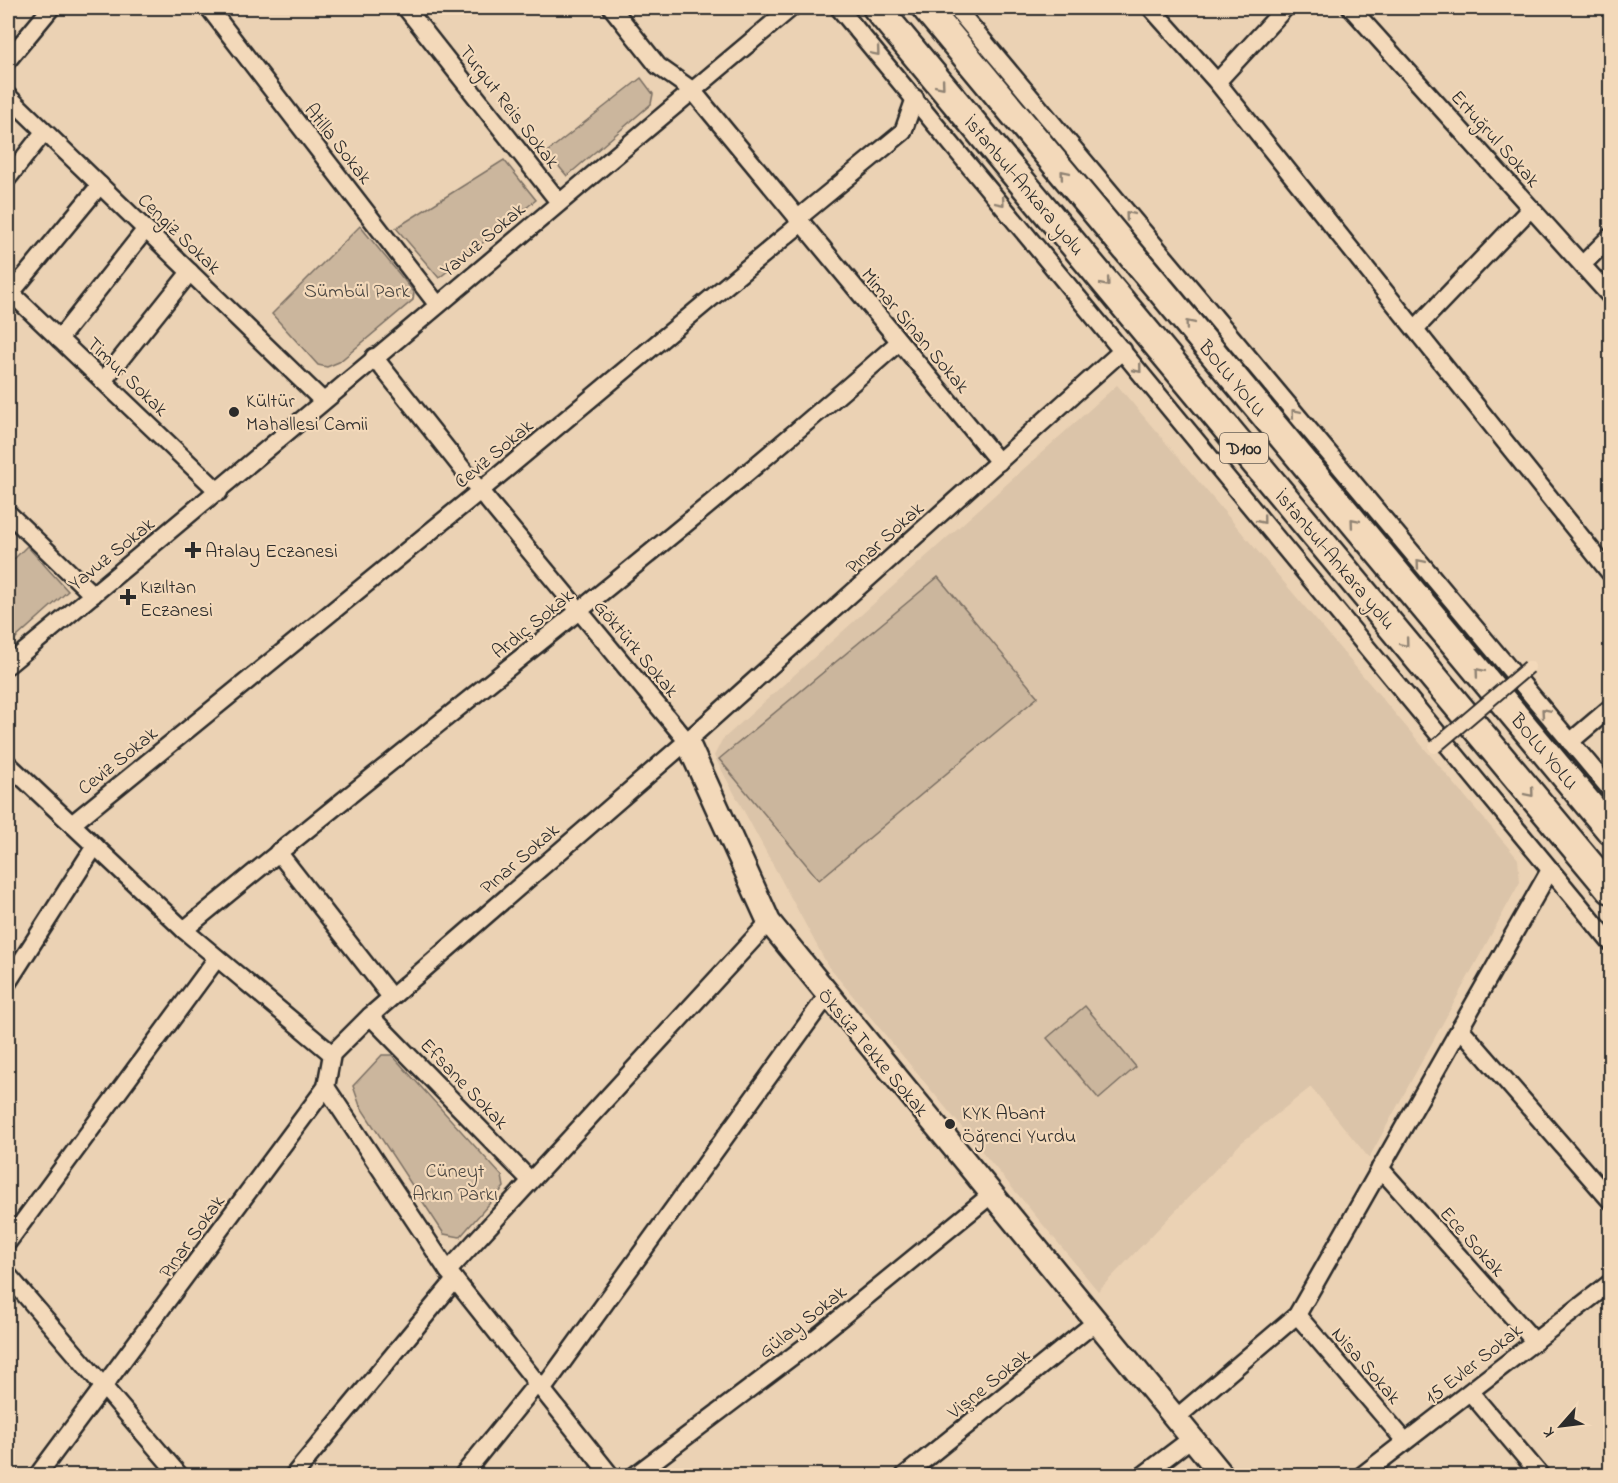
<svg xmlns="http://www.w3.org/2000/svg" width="1618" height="1483" font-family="'Indie Flower',sans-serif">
<rect width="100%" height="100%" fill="#ebd2b4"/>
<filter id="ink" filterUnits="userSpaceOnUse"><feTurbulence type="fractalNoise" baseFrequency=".0167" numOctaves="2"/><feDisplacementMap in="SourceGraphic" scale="12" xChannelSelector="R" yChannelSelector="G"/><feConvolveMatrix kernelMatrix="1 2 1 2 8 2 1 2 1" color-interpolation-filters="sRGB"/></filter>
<g filter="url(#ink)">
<!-- built -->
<path fill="#dbc4a9" d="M1117 385 1518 859 1520 882 1369 1158 1311 1087 1242 1142 1098 1291 828 966 714 756 722 740Z"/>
<!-- green -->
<g fill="#cbb69d" stroke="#7b7064" stroke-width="1.5">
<path d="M641 78 653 94 651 104 567 176 556 163H551L543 155Z"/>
<path d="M504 160 536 200 439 278 396 228Z"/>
<path d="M360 226 414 292 413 300 339 362 327 367 318 365 272 314Z"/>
<path d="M27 546 68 591 8 645V565Z"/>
<path d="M938 577 1038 697 819 880 719 759Z"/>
<path d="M1085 1006 1136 1067 1099 1099 1047 1038Z"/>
<path d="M382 1055H392L502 1176 504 1187 460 1237 444 1234 360 1106 353 1086Z"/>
</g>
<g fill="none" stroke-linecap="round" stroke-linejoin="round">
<defs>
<g id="minor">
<path d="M209 8 437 304"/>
<path d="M406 8 559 202"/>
<path d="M612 8 658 66 692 90 999 462"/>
<path d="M839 8 1610 942"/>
<path d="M956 8 1610 789"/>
<path d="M1151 8 1217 82 1610 573"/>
<path d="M1351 8 1610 296"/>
<path d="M8 60 51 8"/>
<path d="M1217 82 1285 8"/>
<path d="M8 96 322 400"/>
<path d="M8 178 44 132"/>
<path d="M797 219 903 132 915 98"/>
<path d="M1583 264 1610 237"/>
<path d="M8 290 219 492"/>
<path d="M11 293 100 185"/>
<path d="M1416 328 1531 208"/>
<path d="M59 339 146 229"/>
<path d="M374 357 480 491 687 741"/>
<path d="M103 381 190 272"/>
<path d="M8 513 93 595"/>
<path d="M8 665C271 448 530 227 791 8"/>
<path d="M1570 742 1610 708"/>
<path d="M8 764 184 930 332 1054"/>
<path d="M72 824 480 491 800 224"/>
<path d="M278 852 391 997"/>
<path d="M184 930C422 733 668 547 899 342"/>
<path d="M8 982 95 846"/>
<path d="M370 1016 530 1180"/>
<path d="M1460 1028 1610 1200"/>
<path d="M326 1087 448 1271 611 1476"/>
<path d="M1380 1168 1535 1342"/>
<path d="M8 1242 217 958"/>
<path d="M448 1271 769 922"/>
<path d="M8 1275 180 1476"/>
<path d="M1297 1315 1405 1441"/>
<path d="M543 1389 827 996"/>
<path d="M1470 1392 1541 1476"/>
<path d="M1176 1418 1297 1315 1550 870"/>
<path d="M8 1474 9 1476"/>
<path d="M37 1476 326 1087 332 1054 370 1016 687 741 1123 350"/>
<path d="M293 1476 455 1280"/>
<path d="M462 1476 538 1382"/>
<path d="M634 1476 806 1346 992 1194"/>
<path d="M904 1476 1097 1321"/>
<path d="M1142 1476 1192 1438"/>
<path d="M1361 1476 1610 1283"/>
</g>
<path id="secondary" d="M687 741 769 922 1223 1476"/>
<g id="trunk">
<path d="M877 8 1610 889"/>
<path d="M926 8 1610 830"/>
</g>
</defs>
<!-- minor casing -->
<use href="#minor" stroke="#2b2b2b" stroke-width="21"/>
<!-- secondary casing -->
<use href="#secondary" stroke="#2b2b2b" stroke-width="27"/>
<!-- trunk casing -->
<use href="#trunk" stroke="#2b2b2b" stroke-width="32"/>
<!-- minor -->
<use href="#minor" stroke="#f3d9ba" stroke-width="16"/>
<!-- secondary -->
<use href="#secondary" stroke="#f3d9ba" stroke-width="22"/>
<!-- trunk -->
<use href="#trunk" stroke="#f3d9ba" stroke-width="27"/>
<defs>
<path id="pedestrian-bridge" d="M1435 747 1529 667"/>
</defs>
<!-- pedestrian-bridge casing -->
<use href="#pedestrian-bridge" stroke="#2b2b2b" stroke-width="16" stroke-linecap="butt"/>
<!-- pedestrian-bridge -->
<use href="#pedestrian-bridge" stroke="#f3d9ba" stroke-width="12"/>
</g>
<!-- one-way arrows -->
<defs><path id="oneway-chevron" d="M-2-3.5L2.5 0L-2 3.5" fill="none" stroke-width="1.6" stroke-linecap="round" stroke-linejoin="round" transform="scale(1.5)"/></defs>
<g stroke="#8f8272">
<use href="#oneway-chevron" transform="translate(876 52) rotate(50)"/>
<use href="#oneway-chevron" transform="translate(941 85) rotate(50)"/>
<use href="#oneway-chevron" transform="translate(1064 174) rotate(-130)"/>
<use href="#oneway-chevron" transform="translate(1001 202) rotate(50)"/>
<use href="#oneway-chevron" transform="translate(1129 215) rotate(-130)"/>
<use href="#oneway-chevron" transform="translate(1106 283) rotate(50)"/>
<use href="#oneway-chevron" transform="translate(1189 324) rotate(-130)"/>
<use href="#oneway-chevron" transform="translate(1138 369) rotate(51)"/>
<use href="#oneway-chevron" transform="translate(1295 413) rotate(-130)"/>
<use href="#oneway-chevron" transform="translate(1262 520) rotate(51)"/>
<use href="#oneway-chevron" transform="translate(1354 522) rotate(-130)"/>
<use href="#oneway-chevron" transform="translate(1420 563) rotate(-130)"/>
<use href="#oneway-chevron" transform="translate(1405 643) rotate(50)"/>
<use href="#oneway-chevron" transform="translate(1479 672) rotate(-130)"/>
<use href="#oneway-chevron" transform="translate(1545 712) rotate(-131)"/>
<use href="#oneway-chevron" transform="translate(1530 793) rotate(50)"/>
</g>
</g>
<!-- markers -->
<g fill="#2b2b2b" stroke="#f3d9ba" stroke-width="2">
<circle cx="234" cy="412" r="6"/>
<path d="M190 541h6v6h6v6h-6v6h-6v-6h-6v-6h6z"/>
<path d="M125 588h6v6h6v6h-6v6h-6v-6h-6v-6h6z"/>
<circle cx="950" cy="1124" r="6"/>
</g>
<g text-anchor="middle" stroke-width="4.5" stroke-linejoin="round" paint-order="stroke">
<!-- shield labels -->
<rect fill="#f3d9ba" stroke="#675f56" stroke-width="1.5" x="1220" y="433" width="48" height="30" rx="4.5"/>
<g font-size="18" font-weight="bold" fill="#2b2b2b">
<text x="1244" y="454">D100</text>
</g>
<!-- street labels -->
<g font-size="20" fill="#2b2b2b" stroke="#f3d9ba">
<text transform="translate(510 106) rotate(52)" y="7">Turgut Reis Sokak</text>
<text transform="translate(1496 138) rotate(48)" y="7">Ertuğrul Sokak</text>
<text transform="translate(339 143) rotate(52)" y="7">Atilla Sokak</text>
<text transform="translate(1025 185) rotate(50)" y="7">İstanbul-Ankara yolu</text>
<text transform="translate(180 233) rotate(44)" y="7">Cengiz Sokak</text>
<text transform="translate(482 239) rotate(-40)" y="7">Yavuz Sokak</text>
<text transform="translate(916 330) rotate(50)" y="7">Mimar Sinan Sokak</text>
<text transform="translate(128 376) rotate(44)" y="7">Timur Sokak</text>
<text transform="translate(1233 378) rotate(50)" y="7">BOLU YOLU</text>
<text transform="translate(493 453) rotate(-40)" y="7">Ceviz Sokak</text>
<text transform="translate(884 537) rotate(-42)" y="7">Pınar Sokak</text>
<text transform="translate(111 553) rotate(-39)" y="7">Yavuz Sokak</text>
<text transform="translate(1336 559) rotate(50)" y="7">İstanbul-Ankara yolu</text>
<text transform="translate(532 623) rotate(-39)" y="7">Ardıç Sokak</text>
<text transform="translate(637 648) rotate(50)" y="7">Göktürk Sokak</text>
<text transform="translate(1545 751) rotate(50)" y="7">BOLU YOLU</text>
<text transform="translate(117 760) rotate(-39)" y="7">Ceviz Sokak</text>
<text transform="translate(519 858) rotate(-41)" y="7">Pınar Sokak</text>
<text transform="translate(874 1052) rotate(50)" y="7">Öksüz Tekke Sokak</text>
<text transform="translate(465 1083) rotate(46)" y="7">Efsane Sokak</text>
<text transform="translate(191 1236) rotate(-54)" y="7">Pınar Sokak</text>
<text transform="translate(1473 1241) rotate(48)" y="7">Ece Sokak</text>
<text transform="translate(802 1321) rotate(-38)" y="7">Gülay Sokak</text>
<text transform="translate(1473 1363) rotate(-38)" y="7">15 Evler Sokak</text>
<text transform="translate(1367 1365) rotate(49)" y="7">Nisa Sokak</text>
<text transform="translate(988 1383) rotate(-39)" y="7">Vişne Sokak</text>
</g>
<!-- park labels -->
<g font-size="20" fill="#4b4742" stroke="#f3d9ba">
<text x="357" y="297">Sümbül Park</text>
<text x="455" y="1177">Cüneyt<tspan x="455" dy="23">Arkın Parkı</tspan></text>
</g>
<!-- poi labels -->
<g font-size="20" fill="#2b2b2b" stroke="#f3d9ba" text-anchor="start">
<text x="246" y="407">Kültür<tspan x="246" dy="23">Mahallesi Camii</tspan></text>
<text x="205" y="557">Atalay Eczanesi</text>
<text x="140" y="593">Kızıltan<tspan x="140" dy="23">Eczanesi</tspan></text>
<text x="962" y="1119">KYK Abant<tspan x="962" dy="23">Öğrenci Yurdu</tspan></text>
</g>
</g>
<!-- margin -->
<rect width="1618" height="1483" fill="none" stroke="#f3d9ba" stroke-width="30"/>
<rect x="15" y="15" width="1588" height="1453" fill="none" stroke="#2b2b2b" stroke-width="2" filter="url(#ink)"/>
<!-- north arrow -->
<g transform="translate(1561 1426) rotate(242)" stroke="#f3d9ba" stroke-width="4.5" paint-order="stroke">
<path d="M0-4.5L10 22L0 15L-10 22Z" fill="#2b2b2b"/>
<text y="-9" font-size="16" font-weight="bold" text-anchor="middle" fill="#2b2b2b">K</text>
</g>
</svg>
